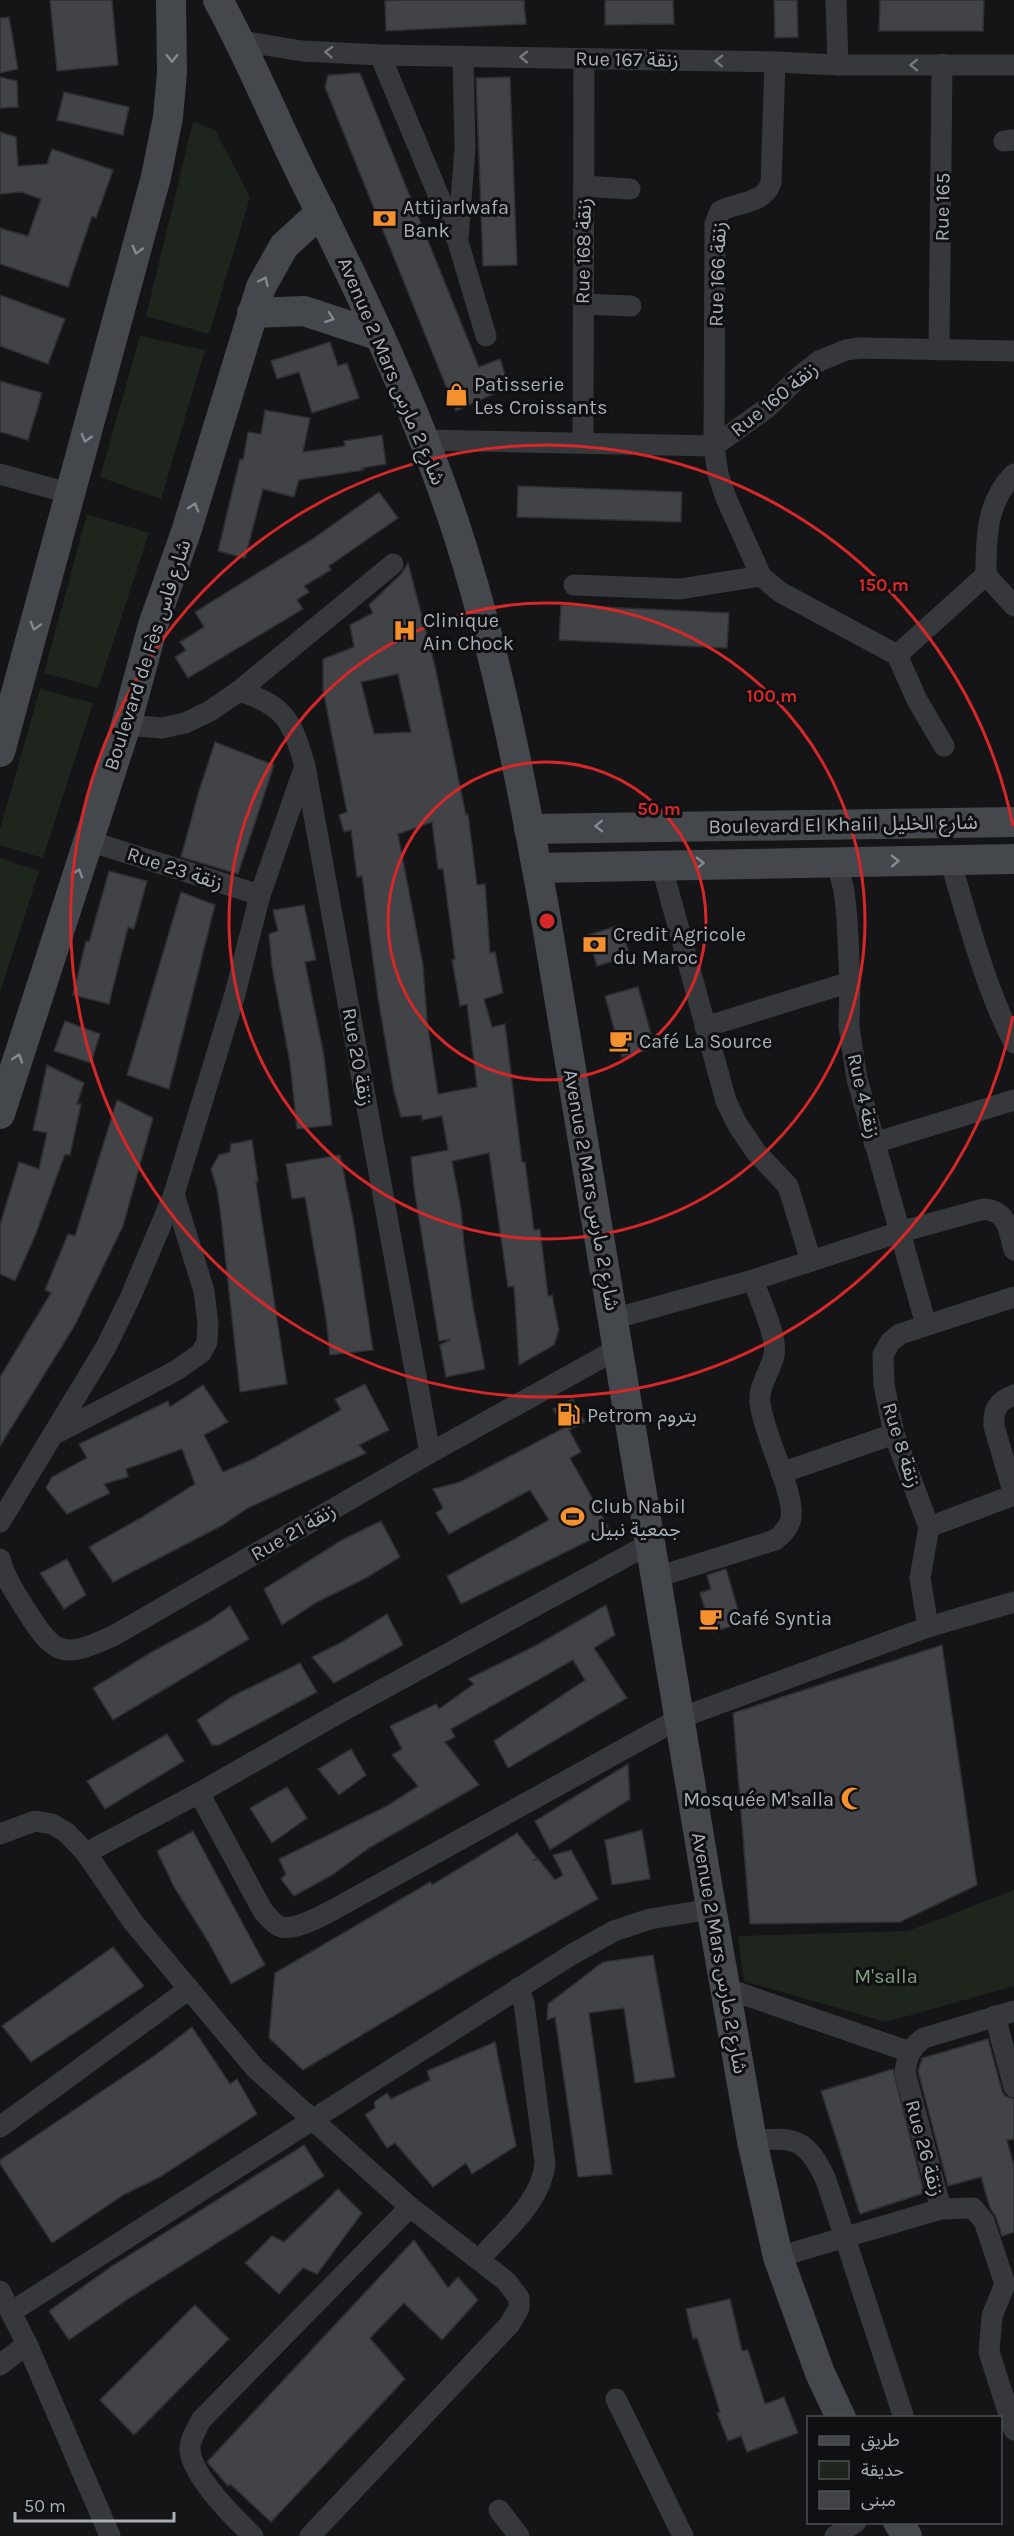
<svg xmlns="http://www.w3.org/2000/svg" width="1014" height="2536" font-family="Karla,'Noto Sans Arabic',sans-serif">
<rect width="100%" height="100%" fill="#151517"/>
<!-- green -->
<g fill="#1d251d">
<path d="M193 122 215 130 250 197 209 334 146 316Z"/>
<path d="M140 336 205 350 161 499 100 477Z"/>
<path d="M87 514 149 533 98 688 44 673Z"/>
<path d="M40 689 93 703 43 858 0 845V829Z"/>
<path d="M0 858 39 871 0 992Z"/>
<path d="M1014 1890V1986L886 2022 744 1981 738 1936 908 1931Z"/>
</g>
<!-- building -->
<g fill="#414347" stroke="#2f2f33" stroke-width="1.5" fill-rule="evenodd">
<path d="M50 0H112L118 65 57 71Z"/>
<path d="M402 0H524L526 24 386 31 385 1Z"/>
<path d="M605 0H673L674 24 605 25Z"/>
<path d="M774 0H797L798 37 775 38Z"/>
<path d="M880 0H984L983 31H879Z"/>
<path d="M9 17 18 69 0 73V18Z"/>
<path d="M360 73 479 367 500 359 509 387 456 411 325 87 328 75Z"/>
<path d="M0 77 17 81 18 107 0 108Z"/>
<path d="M510 77 517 265 483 266 476 78Z"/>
<path d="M64 92 129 107 123 135 57 120Z"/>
<path d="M0 132 16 137 18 166 47 164 52 149 113 170 96 218 92 216 68 287 0 264V228L28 236 41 199 21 192 0 194Z"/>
<path d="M0 295 65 319 48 364 0 346Z"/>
<path d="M330 342 338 366 347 363 359 398 312 413 299 372 277 379 271 361Z"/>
<path d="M0 381 42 393 28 440 0 432Z"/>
<path d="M265 410 310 418 303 452 345 446 344 441 382 435 386 464 362 468 364 470 299 480 294 497 263 489 245 558 218 551 240 459 243 460 248 432 261 434Z"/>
<path d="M518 486 682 492 681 522 517 517Z"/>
<path d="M379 492 398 518 329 566 331 570 304 586 309 592 297 600 303 609 188 678 175 657 186 650 180 642 204 627 195 612 311 540Z"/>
<path d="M408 563 435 666 466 815 468 814 477 885 485 884 490 953 495 952 503 993 484 999 492 1027 505 1024 522 1162H525L534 1230 540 1229 548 1296 552 1295 559 1330 554 1345 519 1365 514 1286 508 1287 489 1153 452 1161 461 1209 464 1244 473 1306 485 1369 446 1377 440 1345 451 1339 439 1341 414 1188 411 1157 448 1150 442 1116 422 1120V1115L401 1117 394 1092 378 998 362 876 357 877 351 830 344 832 339 815 347 812 323 690V659L354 647 350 625 373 613 369 605 401 574ZM398 674 411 732 374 734 361 682ZM432 822 438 869H443L455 959 452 960 460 1006 467 1004 477 1087 438 1094 427 1020 423 965 398 834Z"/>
<path d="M561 605 729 613 727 648 559 640Z"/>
<path d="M215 742 274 765 238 874 181 857 199 791Z"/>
<path d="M109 871 147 881 134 929 128 927 109 1004 73 995 86 941 89 942Z"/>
<path d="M181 892 215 905 169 1089 127 1075Z"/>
<path d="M304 905 316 960 305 962 324 1056 332 1125 297 1129 290 1063 272 967 269 934 278 931 273 910Z"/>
<path d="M620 925 630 956 597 966 588 935Z"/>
<path d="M638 987 655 1048 622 1057 605 996Z"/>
<path d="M65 1021 100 1034 91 1063 54 1051Z"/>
<path d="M47 1065 84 1083 77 1104H81L70 1155 65 1154 35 1236 15 1281 0 1274V1225L19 1162 39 1169 47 1133 33 1130Z"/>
<path d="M117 1100 153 1118 123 1226 75 1325 0 1446V1377L51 1293 45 1290 68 1234 75 1236Z"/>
<path d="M252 1140 258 1181 256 1182 287 1384 240 1392 221 1218 217 1189 211 1169 219 1155 230 1152 231 1144Z"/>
<path d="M340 1155 353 1219 373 1350 330 1355 326 1318 305 1197 292 1199 286 1164Z"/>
<path d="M365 1384 389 1430 359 1445 366 1453 248 1508 221 1526 113 1582 89 1547 144 1516 195 1484 182 1449 126 1469 128 1477 104 1484 110 1493 67 1514 46 1488 52 1477 87 1458 79 1444 168 1401 170 1407 203 1385 228 1422 204 1435 223 1472 253 1459 341 1410 335 1399Z"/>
<path d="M573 1399 585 1422 569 1430 581 1452 570 1458 610 1530 461 1604 447 1576 549 1520 530 1490 449 1534 436 1513 443 1508 433 1489 460 1482 564 1428 553 1409Z"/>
<path d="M381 1521 400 1557 366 1578 317 1602 282 1625 264 1589 342 1540Z"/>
<path d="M67 1559 86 1595 64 1609 40 1573Z"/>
<path d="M726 1569 742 1623 712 1632 700 1593 711 1589 707 1575Z"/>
<path d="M606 1605 615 1635 594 1648 627 1698 508 1768 494 1741 585 1680 573 1660 451 1729 455 1737 445 1742 479 1785 369 1848 332 1875 294 1896 281 1879 286 1874 279 1859 387 1806 418 1786 392 1755 402 1749 390 1726 436 1704 439 1709 474 1684 468 1679 537 1645Z"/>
<path d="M230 1606 249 1639 113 1720 93 1688 150 1653 207 1622Z"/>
<path d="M387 1614 403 1645 334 1683 312 1657 342 1642Z"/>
<path d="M942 1645 977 1885 900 1922 750 1924 733 1713Z"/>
<path d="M300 1663 317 1692 219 1745H212L197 1720 233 1696Z"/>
<path d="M167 1734 184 1761 105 1809 87 1781Z"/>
<path d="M351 1749 366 1775 339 1795 318 1769Z"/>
<path d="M628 1764 630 1799 550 1850 535 1821Z"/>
<path d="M287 1787 307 1818 272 1843 250 1808Z"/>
<path d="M642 1830 650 1879 612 1885 605 1840Z"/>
<path d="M193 1831 265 1965 231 1984 209 1943 174 1887 157 1851Z"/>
<path d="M517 1833 537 1858 533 1861 538 1859 555 1880 563 1875 553 1855 571 1850 598 1899 474 1968 303 2070 269 2038 275 1973 430 1882 432 1885Z"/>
<path d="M113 1947 144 1986 31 2062 2 2026Z"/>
<path d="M653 1955 675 2077 635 2083 624 2008 589 2013 612 2174 578 2177 555 2017 547 2020 548 2004 603 1962Z"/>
<path d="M192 2027 230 2084 237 2079 257 2114 160 2177 125 2194 52 2243 0 2164V2160L154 2056Z"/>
<path d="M988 2039 1002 2091 1005 2096 1014 2099V2139L1007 2140 1014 2166V2232L1002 2236 996 2217 990 2208 981 2177 948 2186 918 2071 922 2058Z"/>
<path d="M495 2042 516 2146 472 2174 466 2163 433 2187 395 2143 387 2148 365 2115 375 2108 374 2102 387 2093 391 2099 430 2080 427 2071Z"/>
<path d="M893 2069 924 2193 860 2214 821 2091Z"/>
<path d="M304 2145 324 2176 131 2297 69 2340 49 2311 112 2266Z"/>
<path d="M338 2189 362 2213 317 2274 303 2268 279 2294 245 2263 272 2236 284 2242Z"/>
<path d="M414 2240 448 2288 458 2277 478 2300 442 2340 404 2303 370 2338 405 2379 271 2522 230 2484 228 2486 207 2462Z"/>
<path d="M730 2299 742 2351 748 2350 765 2404 784 2397 798 2433 747 2452 741 2436 728 2441 717 2413 720 2412 697 2338 693 2339 686 2309Z"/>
<path d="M195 2305 229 2339 134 2435 100 2400Z"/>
</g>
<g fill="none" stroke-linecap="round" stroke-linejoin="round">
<!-- street -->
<g stroke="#36383c" stroke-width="21">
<path d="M836 0 838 65"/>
<path d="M241 41 302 51 380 55 775 62 838 65H1014"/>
<path d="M380 55 458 242 486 336"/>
<path d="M775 62 771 183C764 204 737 202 720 211L715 224 714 446 718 474 726 498 761 576 780 592 897 655 917 700 944 746"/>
<path d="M1004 141 1014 140"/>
<path d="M584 186 630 189"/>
<path d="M458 238 465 148 463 56"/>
<path d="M583 304 631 306"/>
<path d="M939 350 942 64"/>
<path d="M426 440 714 446 767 408 800 376 819 361 846 350 860 348 1014 351"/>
<path d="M583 443 584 59"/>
<path d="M0 474 72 494"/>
<path d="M986 575C986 538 986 502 1014 474"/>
<path d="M986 575 1014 606"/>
<path d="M574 585 680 589 761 576"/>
<path d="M897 655 986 575"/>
<path d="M239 691C285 705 292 721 305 766L430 1453"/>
<path d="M126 725 162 728 185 723 210 711 239 691 393 564"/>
<path d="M89 841 260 895"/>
<path d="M950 860C968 920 985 987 1014 1043"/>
<path d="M836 861 844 890 847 918 850 982 849 1027 857 1079 926 1325"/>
<path d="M661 864 726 1101 737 1124 756 1152 788 1186 811 1261"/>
<path d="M705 1027 850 982"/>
<path d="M874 1143 1014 1100"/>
<path d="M613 1319 753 1280 900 1232 984 1209C1008 1211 1009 1231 1014 1250"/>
<path d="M1014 1395C998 1401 993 1409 994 1426L1014 1495"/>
<path d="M55 1434 177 1370 201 1353 207 1342 208 1324 204 1291 174 1194"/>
<path d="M781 1473 894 1434"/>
<path d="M0 1522 106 1347 130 1298 174 1194 235 994 260 895 305 766"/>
<path d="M929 1527 1014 1495"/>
<path d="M0 1559C5 1578 15 1593 26 1610 55 1656 62 1659 113 1636L430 1453 619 1348"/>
<path d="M657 1577 775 1540C783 1534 789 1528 791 1518 795 1493 763 1433 760 1403 758 1385 771 1371 774 1355 778 1337 759 1298 753 1280"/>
<path d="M928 1627 920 1578 929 1527 894 1434 884 1385 883 1355 890 1342 900 1334 1014 1297"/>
<path d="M199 1793 263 1911C268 1916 274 1925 281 1927 297 1931 327 1913 340 1906L680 1718 928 1627 1014 1602"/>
<path d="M0 1834 35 1821 52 1824 67 1833 86 1853 133 1922 255 2068 410 2207 506 2281 519 2298V2308L510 2324 310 2536"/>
<path d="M86 1853 199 1793 339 1713 651 1543"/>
<path d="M725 1988 910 2052"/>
<path d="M995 2016 1014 2087"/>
<path d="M0 2127 189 1989"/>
<path d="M752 2141C795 2136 807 2139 826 2180L904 2418"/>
<path d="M941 2209 905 2072C907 2056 911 2047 924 2038L1014 2011"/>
<path d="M778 2257 941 2209 973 2208 984 2221 1005 2284 992 2316 989 2352 1014 2430"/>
<path d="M479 2260C503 2232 542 2202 545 2163L524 2003 518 1988"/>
<path d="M0 2291 27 2344 110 2536"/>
<path d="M11 2312 571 1955 614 1931 650 1919 711 1909"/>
<path d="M0 2365 27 2344"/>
<path d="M616 2399 683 2536"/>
<path d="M499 2510 519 2536"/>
<path d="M253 2536C234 2518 192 2476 190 2450 189 2440 197 2429 201 2420L410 2207"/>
<path d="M835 2536 856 2522"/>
</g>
<!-- secondary -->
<g stroke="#44474c" stroke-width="30">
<path d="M218 0C252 62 278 128 310 191 363 297 414 404 452 516 496 647 522 784 546 919L708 1890 752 2141 778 2257 820 2373 841 2418"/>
<path d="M252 313 304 311 380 336"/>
<path d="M0 752 156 177 168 117 172 73 171 0"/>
<path d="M529 829 1014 822"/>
<path d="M537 868 1014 859"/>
<path d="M0 1114 126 725 153 625 186 532 261 287 284 246 321 212"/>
<path d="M898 2522 907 2536"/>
</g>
</g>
<!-- one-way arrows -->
<defs><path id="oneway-chevron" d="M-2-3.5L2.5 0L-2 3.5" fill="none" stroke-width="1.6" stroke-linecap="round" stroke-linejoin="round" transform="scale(1.5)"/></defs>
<g stroke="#747980">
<use href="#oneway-chevron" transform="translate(329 52) rotate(-177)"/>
<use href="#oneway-chevron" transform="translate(524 57) rotate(-179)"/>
<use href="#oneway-chevron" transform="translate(719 61) rotate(-179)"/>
<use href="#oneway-chevron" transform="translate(914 65) rotate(179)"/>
</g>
<g stroke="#848a92">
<use href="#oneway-chevron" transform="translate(172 58) rotate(90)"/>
<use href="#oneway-chevron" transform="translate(137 250) rotate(105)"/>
<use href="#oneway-chevron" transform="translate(264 281) rotate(-65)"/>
<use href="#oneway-chevron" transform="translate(330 318) rotate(19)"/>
<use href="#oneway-chevron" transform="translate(86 438) rotate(105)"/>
<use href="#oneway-chevron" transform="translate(194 507) rotate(-73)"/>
<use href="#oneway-chevron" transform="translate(35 626) rotate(105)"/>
<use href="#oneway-chevron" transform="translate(599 826) rotate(179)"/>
<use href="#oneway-chevron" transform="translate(895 861) rotate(-1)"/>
<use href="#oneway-chevron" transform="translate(700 863) rotate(-1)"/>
<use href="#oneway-chevron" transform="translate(78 873) rotate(-72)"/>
<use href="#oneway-chevron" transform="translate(18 1058) rotate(-72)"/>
</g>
<!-- distance rings -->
<g fill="none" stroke="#d62828" stroke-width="3">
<circle cx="547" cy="921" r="159"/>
<circle cx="547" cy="921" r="318"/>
<path d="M1013 1016A476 476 0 1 1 1013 826"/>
</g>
<!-- icons -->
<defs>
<symbol id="bank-bare" viewBox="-9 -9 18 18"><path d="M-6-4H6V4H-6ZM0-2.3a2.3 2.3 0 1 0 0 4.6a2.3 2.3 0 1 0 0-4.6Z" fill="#f5902e" stroke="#101012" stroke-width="2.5" paint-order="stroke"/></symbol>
<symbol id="shop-bare" viewBox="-9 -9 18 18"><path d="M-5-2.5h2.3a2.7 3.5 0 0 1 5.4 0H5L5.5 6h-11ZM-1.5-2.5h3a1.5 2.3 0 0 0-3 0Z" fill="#f5902e" stroke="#101012" stroke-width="2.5" paint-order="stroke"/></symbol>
<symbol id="hospital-bare" viewBox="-9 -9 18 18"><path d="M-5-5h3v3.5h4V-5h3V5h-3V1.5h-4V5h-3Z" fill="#f5902e" stroke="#101012" stroke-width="2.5" paint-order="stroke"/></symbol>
<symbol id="cafe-bare" viewBox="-9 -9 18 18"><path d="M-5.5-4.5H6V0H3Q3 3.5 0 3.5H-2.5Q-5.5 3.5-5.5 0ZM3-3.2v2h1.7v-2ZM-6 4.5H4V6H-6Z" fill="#f5902e" stroke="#101012" stroke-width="2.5" paint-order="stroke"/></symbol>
<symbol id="fuel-bare" viewBox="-9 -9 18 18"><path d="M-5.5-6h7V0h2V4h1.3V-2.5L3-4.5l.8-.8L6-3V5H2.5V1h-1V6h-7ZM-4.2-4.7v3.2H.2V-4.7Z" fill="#f5902e" stroke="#101012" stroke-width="2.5" paint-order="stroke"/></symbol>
<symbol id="stadium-bare" viewBox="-9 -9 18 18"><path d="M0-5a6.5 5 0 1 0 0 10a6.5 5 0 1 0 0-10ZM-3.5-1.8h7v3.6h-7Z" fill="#f5902e" stroke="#101012" stroke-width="2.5" paint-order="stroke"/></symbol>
<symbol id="mosque-bare" viewBox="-9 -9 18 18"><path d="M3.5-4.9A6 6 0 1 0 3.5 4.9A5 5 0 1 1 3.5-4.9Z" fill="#f5902e" stroke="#101012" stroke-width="2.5" paint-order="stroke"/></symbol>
</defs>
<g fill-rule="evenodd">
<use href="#bank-bare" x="368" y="202" width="33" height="33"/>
<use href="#shop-bare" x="440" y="378" width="33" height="33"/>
<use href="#hospital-bare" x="388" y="614" width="33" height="33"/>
<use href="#bank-bare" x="578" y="928" width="33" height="33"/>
<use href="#cafe-bare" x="604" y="1024" width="33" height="33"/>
<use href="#fuel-bare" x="552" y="1398" width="33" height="33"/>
<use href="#stadium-bare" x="556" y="1500" width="33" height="33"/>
<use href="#cafe-bare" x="694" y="1602" width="33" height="33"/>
<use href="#mosque-bare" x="836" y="1782" width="33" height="33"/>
</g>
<g text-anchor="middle" stroke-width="6" stroke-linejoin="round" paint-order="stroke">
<!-- street labels -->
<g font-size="20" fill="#a6aeb7" stroke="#101012">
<text transform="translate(627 59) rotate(1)" y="7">Rue 167 زنقة</text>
<text transform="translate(942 207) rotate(-89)" y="7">Rue 165</text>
<text transform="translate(583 251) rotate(-89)" y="7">Rue 168 زنقة</text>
<text transform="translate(717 274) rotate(-88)" y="7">Rue 166 زنقة</text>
<text transform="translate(392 371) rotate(67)" y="7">Avenue 2 Mars شارع 2 مارس</text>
<text transform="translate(774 399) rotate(-39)" y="7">Rue 160 زنقة</text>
<text transform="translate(147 655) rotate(-72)" y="7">Boulevard de Fès شارع فاس</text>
<text transform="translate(843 824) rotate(-1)" y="7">Boulevard El Khalil شارع الخليل</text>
<text transform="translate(175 868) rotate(18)" y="7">Rue 23 زنقة</text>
<text transform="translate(358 1057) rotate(80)" y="7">Rue 20 زنقة</text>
<text transform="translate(864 1096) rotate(77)" y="7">Rue 4 زنقة</text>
<text transform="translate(592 1190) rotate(80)" y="7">Avenue 2 Mars شارع 2 مارس</text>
<text transform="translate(902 1445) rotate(73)" y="7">Rue 8 زنقة</text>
<text transform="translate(293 1532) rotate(-30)" y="7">Rue 21 زنقة</text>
<text transform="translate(720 1953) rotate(80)" y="7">Avenue 2 Mars شارع 2 مارس</text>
<text transform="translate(925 2148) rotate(75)" y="7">Rue 26 زنقة</text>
</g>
<!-- poi labels -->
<g font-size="20" fill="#a6aeb7" stroke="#101012" text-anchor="start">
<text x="403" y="214">Attijarlwafa<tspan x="403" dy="23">Bank</tspan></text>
<text x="474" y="391">Patisserie<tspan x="474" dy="23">Les Croissants</tspan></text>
<text x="423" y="627">Clinique<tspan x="423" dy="23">Ain Chock</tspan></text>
<text x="613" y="941">Credit Agricole<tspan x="613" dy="23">du Maroc</tspan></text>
<text x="639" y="1048">Café La Source</text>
<text x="587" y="1422">Petrom بتروم</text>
<text x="591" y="1513">Club Nabil<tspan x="591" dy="23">جمعية نبيل</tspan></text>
<text x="729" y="1625">Café Syntia</text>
<text x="834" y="1806" text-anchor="end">Mosquée M'salla</text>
</g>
<!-- park labels -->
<g font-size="20" fill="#81a27d" stroke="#101012">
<text x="886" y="1983">M'salla</text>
</g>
</g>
<circle cx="547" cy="921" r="9" fill="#d62828" stroke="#101012" stroke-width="3"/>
<g font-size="18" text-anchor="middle" font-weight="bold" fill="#d62828" stroke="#101012" stroke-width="6" stroke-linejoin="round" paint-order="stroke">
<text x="884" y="591">150 m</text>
<text x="772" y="702">100 m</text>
<text x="659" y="815">50 m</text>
</g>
<!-- legend -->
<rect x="807" y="2416" width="195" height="108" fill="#101012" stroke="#4c4f54" stroke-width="1.5"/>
<rect x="819" y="2436" width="30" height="9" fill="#44474c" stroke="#4c4f54" stroke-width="1.5"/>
<text x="861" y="2446" font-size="18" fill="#a6aeb7">طريق</text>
<rect x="819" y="2461" width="30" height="18" fill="#1d251d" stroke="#4c4f54" stroke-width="1.5"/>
<text x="861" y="2476" font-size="18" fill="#a6aeb7">حديقة</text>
<rect x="819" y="2491" width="30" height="18" fill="#414347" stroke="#4c4f54" stroke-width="1.5"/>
<text x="861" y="2506" font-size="18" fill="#a6aeb7">مبنى</text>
<!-- scale -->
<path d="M15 2512v9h159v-9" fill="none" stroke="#a6aeb7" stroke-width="3"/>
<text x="24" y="2512" font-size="18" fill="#a6aeb7" stroke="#101012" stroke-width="4.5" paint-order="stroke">50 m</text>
</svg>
